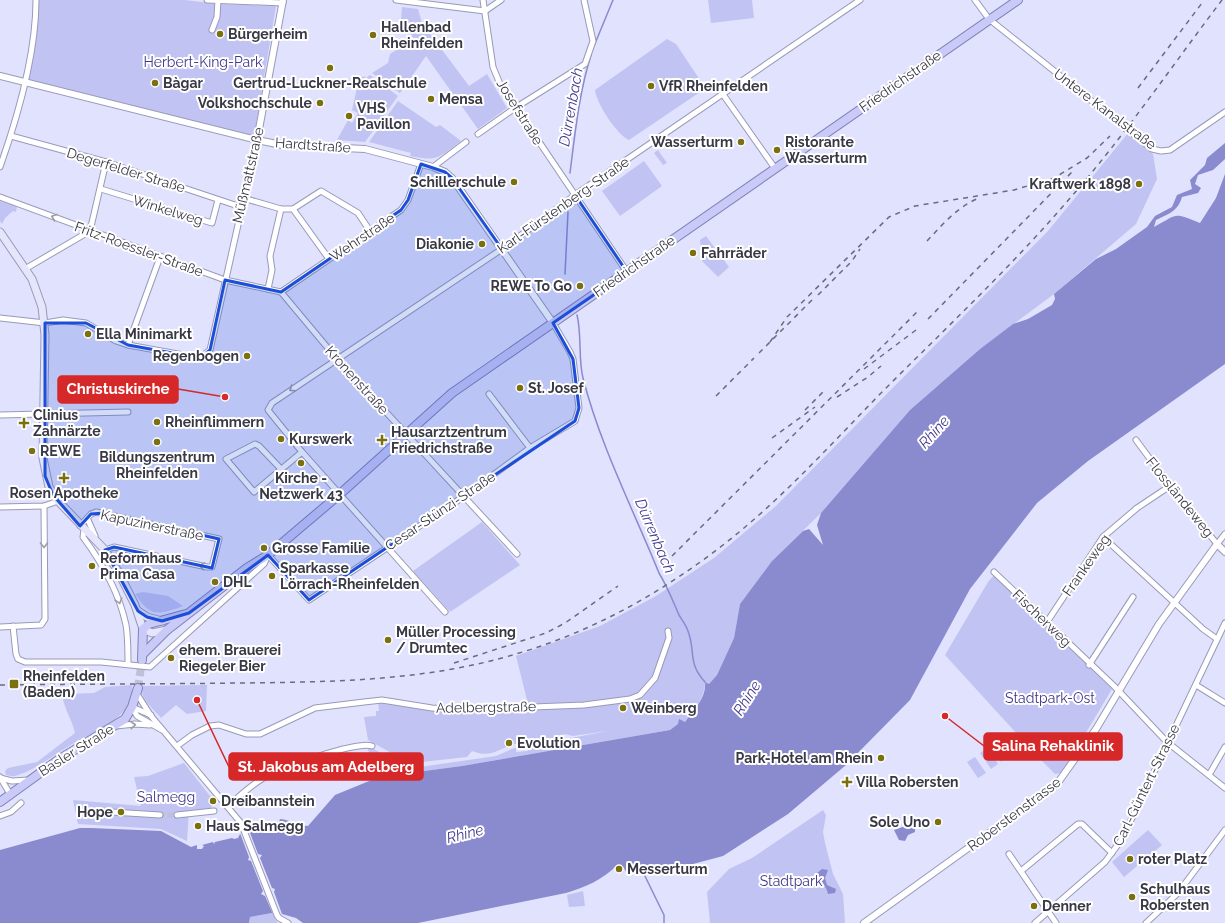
<svg xmlns="http://www.w3.org/2000/svg" width="1225" height="923" font-family="Raleway,sans-serif">
<rect width="100%" height="100%" fill="#e1e2fd"/>
<!-- green -->
<g fill="#c1c3f3">
<path d="M38 0H185L217 4 276 6 254 137 28 81Z"/>
<path d="M708 0H752L754 18 711 23Z"/>
<path d="M402 7 418 9 422 23 469 86 487 74 507 108 478 129 426 56 400 93 372 73 388 63 390 54 414 39 401 20Z"/>
<path d="M667 39 676 44 702 83 703 90 629 140C617 135 596 103 595 90Z"/>
<path d="M370 75 398 96 365 142 337 140 348 120 352 123 358 113 352 110 359 79 364 76 366 78Z"/>
<path d="M398 101 436 127 440 125 461 141C439 157 439 162 410 156L411 153 369 142Z"/>
<path d="M1129 132 1153 154 1157 179 1136 224 1054 294 980 349 910 410 821 513 772 561 740 604 734 638 717 675 709 684 705 682C706 692 694 717 684 722 679 725 675 726 670 730L462 766 379 777 367 747C380 750 388 758 395 768H413L496 756 517 747 516 752 528 751 526 747 607 731 573 736 565 734 559 736 557 739 552 740 541 738 537 743C531 744 526 742 521 743 501 745 494 760 472 751L467 757 413 763 404 760 368 740 364 717 376 716V711H379L378 702 435 711 597 706 631 701 632 697 592 703 528 704 516 656 600 626 656 596 714 558 776 506 1048 231Z"/>
<path d="M658 150 667 163 663 165 654 153Z"/>
<path d="M644 161 662 186 620 216 602 191Z"/>
<path d="M0 201 17 206 16 212 13 211 5 218 2 224 0 221Z"/>
<path d="M706 236 729 267 718 277 702 261 700 240Z"/>
<path d="M482 522 520 565 450 612 413 571Z"/>
<path d="M994 575 1112 689 1062 773 1055 774 1038 757 945 655 988 582Z"/>
<path d="M143 592 168 596 183 606C158 615 151 618 135 594Z"/>
<path d="M132 685C133 694 130 704 124 711 109 727 87 735 69 746 52 756 37 769 18 775 14 777 10 776 6 775L5 771 8 768 37 762 75 733C72 719 63 707 62 694L94 693 105 687Z"/>
<path d="M207 685 206 711 187 714 176 705 161 718C154 709 138 698 143 686Z"/>
<path d="M998 742 1009 757 1001 762 990 747Z"/>
<path d="M988 748 998 764 991 769 980 753Z"/>
<path d="M975 757 986 773 978 778 967 762Z"/>
<path d="M184 763 214 801 211 809 189 810 187 841 161 829 78 824 73 800 141 806 134 777 148 776Z"/>
<path d="M823 810 826 815 823 832 825 843 833 874 843 894 845 923H710L707 892 729 869 752 858Z"/>
<path d="M1148 830 1162 845 1124 877 1112 862Z"/>
<path d="M583 891 585 906 569 907 567 895Z"/>
<path d="M272 913 281 923H249L250 917Z"/>
</g>
<!-- water -->
<g fill="#8a8acf">
<path d="M1225 143V159L1213 170 1198 175 1195 184 1201 188 1198 193 1182 197C1178 211 1169 214 1156 220L1154 227C1179 214 1172 212 1200 223L1216 198 1225 174V364L1088 461 1037 503 970 589 910 700 846 765 788 814 723 856 693 864 664 868 657 864 649 865 639 873H627L623 867 617 865C603 880 585 887 566 893L418 923H281L272 913 250 917 249 923H0V850L80 828H91L161 831 191 847 197 845V849H202L204 846 202 845 213 842 214 844 215 842 232 838 234 839 238 838 240 834 250 831H256L258 833 261 831 277 828 280 819C291 820 297 825 308 826L335 795 379 777 462 766 670 730 678 724 679 719 685 722C694 710 707 697 705 682L709 684 717 675 734 638 740 604 772 561 803 531 809 529 823 545 817 525 821 513 910 410 980 349 1013 324 1028 319 1052 305 1055 299 1054 294 1096 259 1116 249 1147 227 1155 216 1172 207 1177 195 1192 189 1190 180 1205 165 1207 158Z"/>
<path d="M911 824 912 828H915V832L908 835 905 841 899 840 894 830Z"/>
<path d="M822 869 828 870 825 878 827 885 836 889 835 893 828 894C827 887 820 880 817 873Z"/>
</g>
<!-- pier -->
<path fill="#e1e2fd" d="M249 830 258 854 262 855 260 858 272 888 275 889 274 892 282 914 296 918 303 923H278L276 921 265 896 261 894 263 891 251 861 248 860 249 857 240 833Z"/>
<g fill="none" stroke-linecap="round" stroke-linejoin="round">
<!-- stream -->
<g stroke="#8a8acf" stroke-width="1.5">
<path d="M594 46 613 0"/>
<path d="M570 173C575 134 579 93 591 55"/>
<path d="M565 274 568 212"/>
<path d="M577 315C582 335 578 358 583 378 600 445 633 509 659 573 668 588 672 599 679 615 682 620 686 625 688 631 696 652 687 662 705 682"/>
<path d="M642 870 664 915V923"/>
</g>
<!-- minor-tunnel -->
<path stroke="#bfc0d8" stroke-width="5" stroke-dasharray="5 2.5" stroke-linecap="butt" d="M160 815H177"/>
<!-- primary-tunnel -->
<path stroke="#bfc0d8" stroke-width="8" stroke-dasharray="8 4" stroke-linecap="butt" d="M138 688 142 660"/>
<defs>
<g id="minor">
<path d="M207 0 283 3"/>
<path d="M396 0 485 11 501 0"/>
<path d="M483 0 493 67 500 84 627 272"/>
<path d="M975 0 989 19 1152 149 1161 151 1170 150 1225 112"/>
<path d="M212 30 217 17 218 0"/>
<path d="M722 93 774 167"/>
<path d="M478 134 515 108 585 64 593 41 584 0"/>
<path d="M11 136 106 162 241 207"/>
<path d="M0 167C18 116 36 54 36 0"/>
<path d="M433 167 466 142"/>
<path d="M101 189 212 223 218 200"/>
<path d="M0 197 225 280 281 292"/>
<path d="M243 198 281 209H293L329 259"/>
<path d="M293 209 321 191 358 213 370 231"/>
<path d="M25 269 90 231 106 162"/>
<path d="M268 289 272 270 270 256 281 209"/>
<path d="M281 292 337 359 517 554"/>
<path d="M281 292 401 210 408 200 421 164"/>
<path d="M0 318 45 323 63 320 86 323 116 341 128 345 200 358 210 350 257 140"/>
<path d="M128 345 160 257"/>
<path d="M489 394 530 448"/>
<path d="M0 415 128 412"/>
<path d="M1136 440 1170 486 1217 544 1225 534"/>
<path d="M281 469 259 446 255 444 226 459 254 492 302 452"/>
<path d="M0 507 44 506 58 501"/>
<path d="M88 520 95 536"/>
<path d="M80 526 91 514 96 512 219 539 212 567H207L114 547 105 550"/>
<path d="M84 530 83 537C103 564 119 592 126 625 128 637 128 651 128 664"/>
<path d="M1103 537 1203 629 1217 639"/>
<path d="M994 572 1114 686 1167 742 1225 788"/>
<path d="M445 612 302 452 268 410 272 403 502 249 575 195 860 0"/>
<path d="M1047 622 1103 537 1137 508 1170 486"/>
<path d="M13 626 16 654 18 659 25 662H101L150 667 264 564 268 555 309 600 463 497 530 448 575 421 579 408 573 359 570 352 553 323"/>
<path d="M0 627 41 625 45 619 44 506"/>
<path d="M1089 665 1133 597"/>
<path d="M1196 685 1225 703"/>
<path d="M137 694 151 716 241 823 277 915 279 918 288 923"/>
<path d="M132 707 137 716 162 730"/>
<path d="M132 707 151 715"/>
<path d="M116 726 135 724 150 725"/>
<path d="M177 746 192 735 210 726 219 725 246 734H260L315 708 364 702 382 700 432 708 459 710 584 705 630 699 640 695 655 678 669 638 668 631"/>
<path d="M1209 775 1225 747"/>
<path d="M0 777 10 794"/>
<path d="M0 778 12 781 29 780"/>
<path d="M228 806C240 796 253 783 267 776 283 767 357 741 372 746"/>
<path d="M102 811H103"/>
<path d="M112 812 160 815"/>
<path d="M177 815 214 811"/>
<path d="M0 816 11 812 21 803"/>
<path d="M1009 854 1056 923"/>
<path d="M1021 871 1078 824H1082L1112 853"/>
<path d="M1035 923 1105 862 1122 839 1225 623"/>
<path d="M1146 923 1178 893 1225 830"/>
</g>
<g id="tertiary">
<path d="M0 76 257 140 282 145 365 149 433 167 445 172 452 178 553 323"/>
<path d="M257 140 283 0"/>
<path d="M864 923 1057 784 1096 729 1159 624 1217 544 1225 552"/>
</g>
<g id="secondary">
<path d="M0 232 32 279 42 307 45 335 43 458 49 487 58 501 105 550 119 573 135 605 143 629 152 633 167 630"/>
<path d="M138 611 147 617 162 621"/>
</g>
<g id="primary">
<path d="M143 654 167 630 247 568 268 555 340 494 452 393 1018 0"/>
<path d="M142 660 143 629 149 624 186 614"/>
<path d="M0 802 58 760 125 719 132 707 138 688"/>
</g>
</defs>
<!-- minor casing -->
<use href="#minor" stroke="#999ab9" stroke-width="7"/>
<!-- tertiary casing -->
<use href="#tertiary" stroke="#999ab9" stroke-width="8"/>
<!-- secondary casing -->
<use href="#secondary" stroke="#999ab9" stroke-width="9"/>
<!-- primary casing -->
<use href="#primary" stroke="#8080b6" stroke-width="10"/>
<!-- minor -->
<use href="#minor" stroke="#fff" stroke-width="5"/>
<!-- tertiary -->
<use href="#tertiary" stroke="#fff" stroke-width="6"/>
<!-- secondary -->
<use href="#secondary" stroke="#e5e5fb" stroke-width="7"/>
<!-- primary -->
<use href="#primary" stroke="#cacaf8" stroke-width="8"/>
<!-- rail -->
<g stroke="#6b6b7c" stroke-width="1.5" stroke-dasharray="5 5" stroke-linecap="butt">
<path d="M1138 88 1202 3"/>
<path d="M927 241C943 224 957 207 979 198"/>
<path d="M818 295 852 261 860 249"/>
<path d="M928 319 1072 172"/>
<path d="M770 342 787 317 889 217 915 206 1014 190 1054 178 1087 158 1110 136"/>
<path d="M759 353 812 300"/>
<path d="M864 369 920 327"/>
<path d="M716 396 754 358"/>
<path d="M837 397 868 377 881 366"/>
<path d="M805 410 825 390"/>
<path d="M772 438 815 407"/>
<path d="M672 556 920 309"/>
<path d="M454 663 546 633 565 623 618 586"/>
<path d="M0 685C80 684 160 684 240 683 333 682 426 681 516 654 598 630 672 587 738 533 790 490 836 439 883 391 947 327 1013 265 1071 197 1125 135 1172 66 1222 0"/>
</g>
</g>
<!-- one-way arrows -->
<defs><path id="oneway-chevron" d="M-2-3.5L2.5 0L-2 3.5" fill="none" stroke-width="1.6" stroke-linecap="round" stroke-linejoin="round"/></defs>
<g stroke="#9c9ca2">
<use href="#oneway-chevron" transform="translate(54 217) rotate(-160)"/>
<use href="#oneway-chevron" transform="translate(292 389) rotate(146)"/>
<use href="#oneway-chevron" transform="translate(44 545) rotate(89)"/>
<use href="#oneway-chevron" transform="translate(202 566) rotate(-170)"/>
<use href="#oneway-chevron" transform="translate(119 601) rotate(73)"/>
<use href="#oneway-chevron" transform="translate(133 725) rotate(-5)"/>
</g>
<!-- marked area -->
<path fill="#1d4ed8" fill-opacity="0.2" stroke="#1d4ed8" stroke-width="3" stroke-linejoin="round" d="M421 164 445 172 452 178 502 249 575 195 627 272 553 323 573 359 579 408 575 421 309 600 268 555 189 613 162 621 147 617 138 611 105 550 114 547 212 568 219 539 105 513 91 514 80 526 53 495 45 476V323H86L128 345 200 358 210 350 225 280 281 292 401 210 408 200Z"/>
<!-- markers -->
<g fill="#7a7010" stroke="#fff" stroke-width="1.5">
<circle cx="220" cy="34" r="4"/>
<circle cx="373" cy="35" r="4"/>
<circle cx="330" cy="68" r="4"/>
<circle cx="155" cy="83" r="4"/>
<circle cx="651" cy="86" r="4"/>
<circle cx="431" cy="99" r="4"/>
<circle cx="320" cy="103" r="4"/>
<circle cx="349" cy="116" r="4"/>
<circle cx="741" cy="142" r="4"/>
<circle cx="777" cy="150" r="4"/>
<circle cx="514" cy="182" r="4"/>
<circle cx="1139" cy="184" r="4"/>
<circle cx="482" cy="244" r="4"/>
<circle cx="693" cy="253" r="4"/>
<circle cx="580" cy="286" r="4"/>
<circle cx="88" cy="334" r="4"/>
<circle cx="247" cy="356" r="4"/>
<circle cx="520" cy="388" r="4"/>
<circle cx="157" cy="422" r="4"/>
<path d="M22 417h4v4h4v4h-4v4h-4v-4h-4v-4h4z"/>
<circle cx="281" cy="439" r="4"/>
<path d="M380 434h4v4h4v4h-4v4h-4v-4h-4v-4h4z"/>
<circle cx="157" cy="442" r="4"/>
<circle cx="32" cy="451" r="4"/>
<circle cx="301" cy="463" r="4"/>
<path d="M62 472h4v4h4v4h-4v4h-4v-4h-4v-4h4z"/>
<circle cx="264" cy="548" r="4"/>
<circle cx="92" cy="566" r="4"/>
<circle cx="272" cy="576" r="4"/>
<circle cx="215" cy="582" r="4"/>
<circle cx="388" cy="640" r="4"/>
<circle cx="171" cy="658" r="4"/>
<rect x="9" y="679" width="10" height="10" rx="2"/>
<circle cx="623" cy="708" r="4"/>
<circle cx="509" cy="743" r="4"/>
<circle cx="881" cy="758" r="4"/>
<path d="M845 776h4v4h4v4h-4v4h-4v-4h-4v-4h4z"/>
<circle cx="213" cy="801" r="4"/>
<circle cx="121" cy="812" r="4"/>
<circle cx="938" cy="822" r="4"/>
<circle cx="198" cy="826" r="4"/>
<circle cx="1130" cy="859" r="4"/>
<circle cx="619" cy="869" r="4"/>
<circle cx="1132" cy="897" r="4"/>
<circle cx="1034" cy="906" r="4"/>
</g>
<g text-anchor="middle" stroke-width="4" stroke-linejoin="round" paint-order="stroke">
<!-- poi labels -->
<g font-size="14" font-weight="bold" fill="#393946" stroke="#fff" text-anchor="start">
<text x="381" y="32">Hallenbad<tspan x="381" dy="16">Rheinfelden</tspan></text>
<text x="228" y="39">Bürgerheim</text>
<text x="163" y="88">Bàgar</text>
<text x="330" y="88" text-anchor="middle">Gertrud-Luckner-Realschule</text>
<text x="659" y="91">VfR Rheinfelden</text>
<text x="439" y="104">Mensa</text>
<text x="312" y="108" text-anchor="end">Volkshochschule</text>
<text x="357" y="113">VHS<tspan x="357" dy="16">Pavillon</tspan></text>
<text x="733" y="147" text-anchor="end">Wasserturm</text>
<text x="785" y="147">Ristorante<tspan x="785" dy="16">Wasserturm</tspan></text>
<text x="506" y="187" text-anchor="end">Schillerschule</text>
<text x="1131" y="189" text-anchor="end">Kraftwerk 1898</text>
<text x="474" y="249" text-anchor="end">Diakonie</text>
<text x="701" y="258">Fahrräder</text>
<text x="572" y="291" text-anchor="end">REWE To Go</text>
<text x="96" y="339">Ella Minimarkt</text>
<text x="239" y="361" text-anchor="end">Regenbogen</text>
<text x="528" y="393">St. Josef</text>
<text x="33" y="420">Clinius<tspan x="33" dy="16">Zahnärzte</tspan></text>
<text x="165" y="427">Rheinflimmern</text>
<text x="391" y="437">Hausarztzentrum<tspan x="391" dy="16">Friedrichstraße</tspan></text>
<text x="289" y="444">Kurswerk</text>
<text x="40" y="456">REWE</text>
<text x="157" y="462" text-anchor="middle">Bildungszentrum<tspan x="157" dy="16">Rheinfelden</tspan></text>
<text x="301" y="483" text-anchor="middle">Kirche -<tspan x="301" dy="16">Netzwerk 43</tspan></text>
<text x="64" y="498" text-anchor="middle">Rosen Apotheke</text>
<text x="272" y="553">Grosse Familie</text>
<text x="100" y="563">Reformhaus<tspan x="100" dy="16">Prima Casa</tspan></text>
<text x="280" y="573">Sparkasse<tspan x="280" dy="16">Lörrach-Rheinfelden</tspan></text>
<text x="223" y="587">DHL</text>
<text x="396" y="637">Müller Processing<tspan x="396" dy="16">/ Drumtec</tspan></text>
<text x="179" y="655">ehem. Brauerei<tspan x="179" dy="16">Riegeler Bier</tspan></text>
<text x="23" y="681">Rheinfelden<tspan x="23" dy="16">(Baden)</tspan></text>
<text x="631" y="713">Weinberg</text>
<text x="517" y="748">Evolution</text>
<text x="873" y="763" text-anchor="end">Park-Hotel am Rhein</text>
<text x="856" y="787">Villa Robersten</text>
<text x="221" y="806">Dreibannstein</text>
<text x="113" y="817" text-anchor="end">Hope</text>
<text x="930" y="827" text-anchor="end">Sole Uno</text>
<text x="206" y="831">Haus Salmegg</text>
<text x="1138" y="864">roter Platz</text>
<text x="627" y="874">Messerturm</text>
<text x="1140" y="894">Schulhaus<tspan x="1140" dy="16">Robersten</tspan></text>
<text x="1042" y="911">Denner</text>
</g>
<!-- park labels -->
<g font-size="14" fill="#403789" stroke="#fff">
<text x="203" y="67">Herbert-King-Park</text>
<text x="1050" y="703">Stadtpark-Ost</text>
<text x="166" y="802">Salmegg</text>
<text x="791" y="886">Stadtpark</text>
</g>
<!-- street labels -->
<g font-size="14" fill="#393946" stroke="#fff">
<text transform="translate(900 81) rotate(-35)" y="5">Friedrichstraße</text>
<text transform="translate(1105 109) rotate(37)" y="5">Untere Kanalstraße</text>
<text transform="translate(520 112) rotate(58)" y="5">Josefstraße</text>
<text transform="translate(313 145) rotate(4)" y="5">Hardtstraße</text>
<text transform="translate(126 170) rotate(17)" y="5">Degerfelder Straße</text>
<text transform="translate(248 175) rotate(-77)" y="5">Müßmattstraße</text>
<text transform="translate(563 205) rotate(-35)" y="5">Karl-Fürstenberg-Straße</text>
<text transform="translate(168 210) rotate(17)" y="5">Winkelweg</text>
<text transform="translate(362 237) rotate(-34)" y="5">Wehrstraße</text>
<text transform="translate(139 249) rotate(20)" y="5">Fritz-Roessler-Straße</text>
<text transform="translate(634 266) rotate(-35)" y="5">Friedrichstraße</text>
<text transform="translate(357 380) rotate(48)" y="5">Kronenstraße</text>
<text transform="translate(1180 497) rotate(51)" y="5">Flossländeweg</text>
<text transform="translate(440 511) rotate(-34)" y="5">Cesar-Stünzi-Straße</text>
<text transform="translate(152 525) rotate(12)" y="5">Kapuzinerstraße</text>
<text transform="translate(1086 565) rotate(-55)" y="5">Frankeweg</text>
<text transform="translate(1042 618) rotate(44)" y="5">Fischerweg</text>
<text transform="translate(486 707) rotate(-1)" y="5">Adelbergstraße</text>
<text transform="translate(76 750) rotate(-32)" y="5">Basler Straße</text>
<text transform="translate(1146 785) rotate(-64)" y="5">Carl-Güntert-Strasse</text>
<text transform="translate(1014 814) rotate(-37)" y="5">Roberstenstrasse</text>
</g>
<!-- water labels -->
<g font-size="15" font-style="italic" fill="#453d8f" stroke="#fff">
<text transform="translate(571 107) rotate(-80)" y="5">Dürrenbach</text>
<text transform="translate(934 432) rotate(-48)" y="5">Rhine</text>
<text transform="translate(655 536) rotate(67)" y="5">Dürrenbach</text>
<text transform="translate(747 698) rotate(-58)" y="5">Rhine</text>
<text transform="translate(465 834) rotate(-14)" y="5">Rhine</text>
</g>
</g>
<!-- callouts -->
<path fill="none" stroke="#d62828" stroke-width="1.5" d="M225 397L178 389M945 716L984 746M197 700L229 767"/>
<g fill="#d62828" stroke="#fff" stroke-width="1.5">
<circle cx="225" cy="397" r="4"/>
<circle cx="945" cy="716" r="4"/>
<circle cx="197" cy="700" r="4"/>
</g>
<g fill="#d62828" stroke="#d62828" stroke-width="1.5">
<rect x="58" y="376" width="120" height="27" rx="4"/>
<rect x="984" y="733" width="138" height="27" rx="4"/>
<rect x="229" y="753" width="194" height="27" rx="4"/>
</g>
<g font-size="15" text-anchor="middle" font-weight="bold" fill="#fff">
<text x="118" y="394">Christuskirche</text>
<text x="1053" y="751">Salina Rehaklinik</text>
<text x="326" y="772">St. Jakobus am Adelberg</text>
</g>
</svg>
